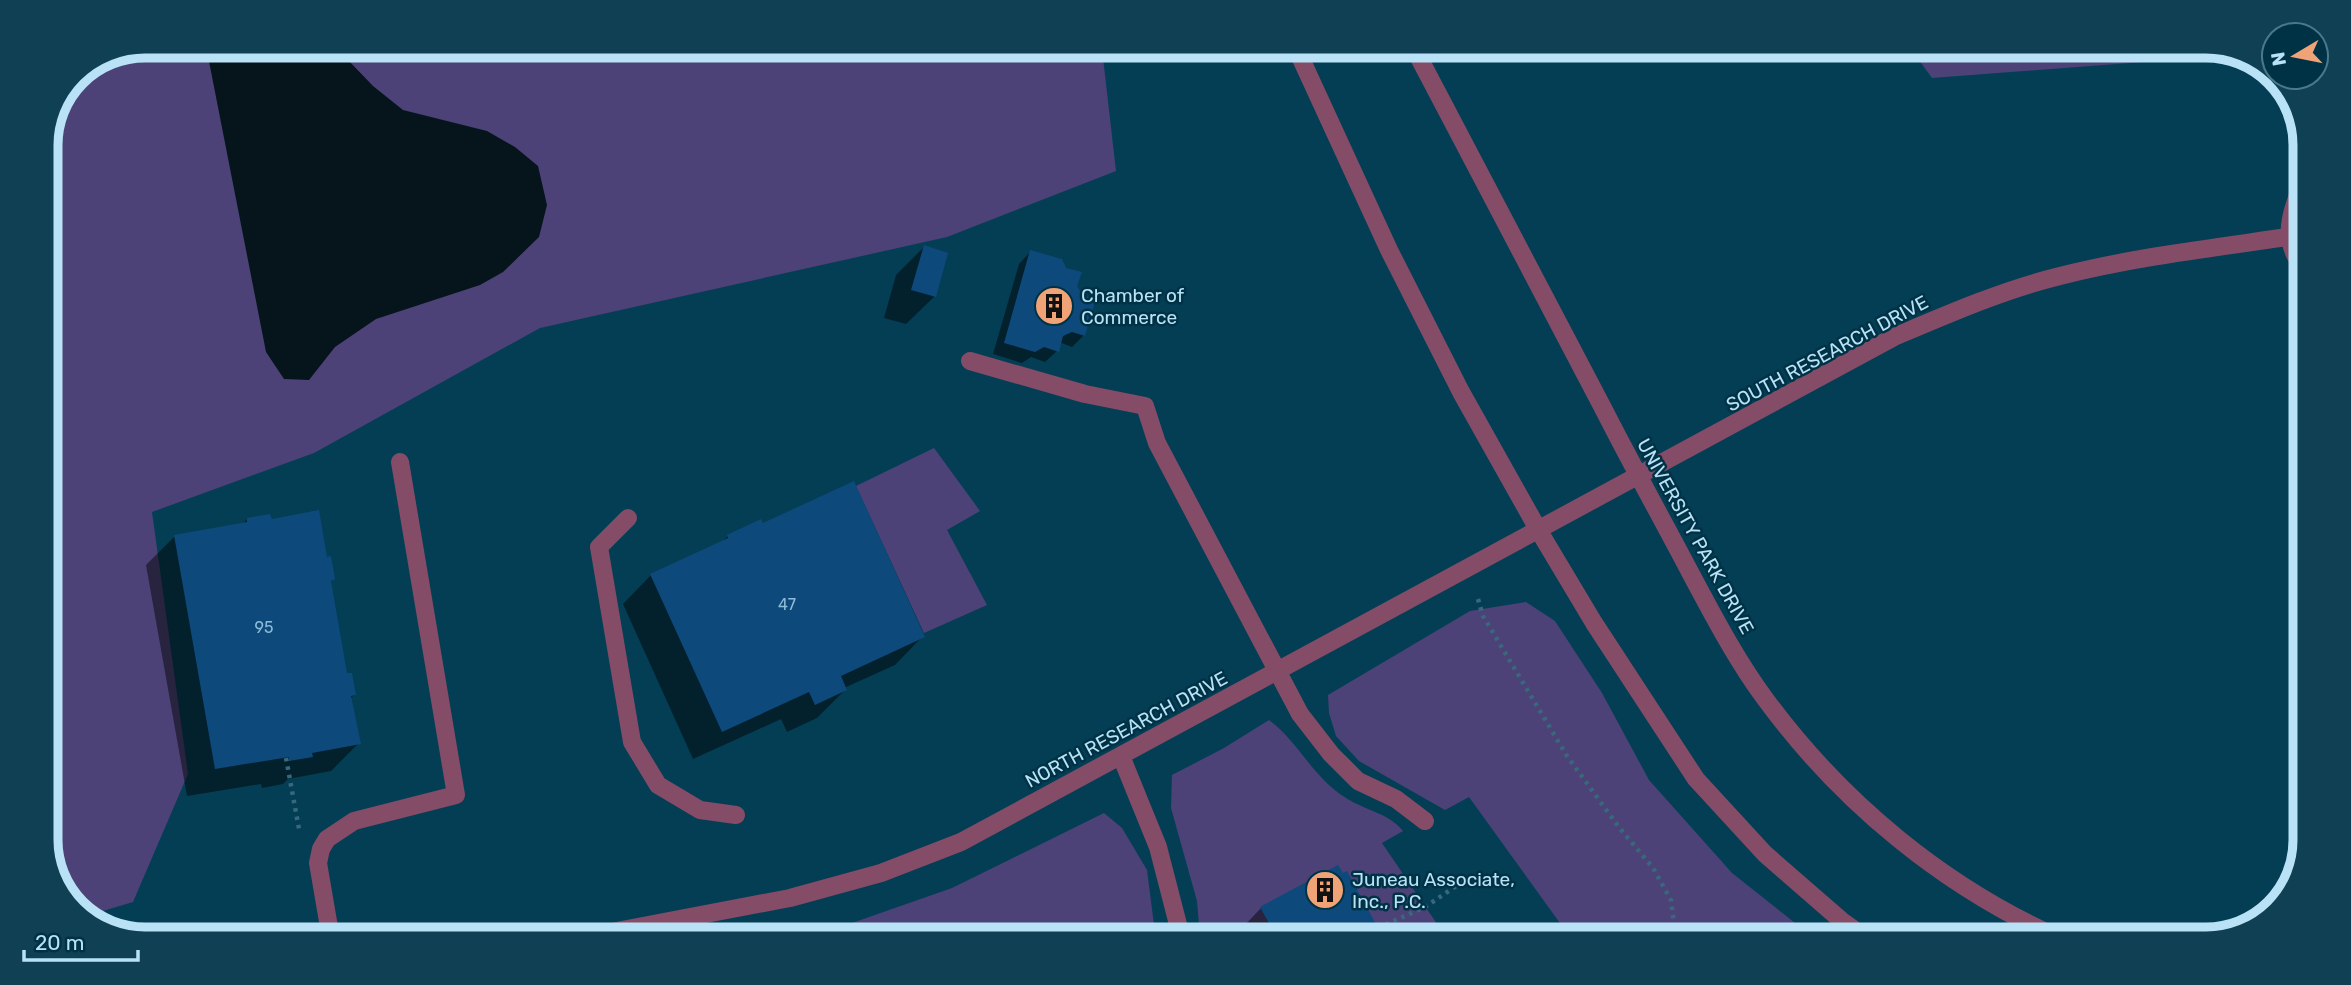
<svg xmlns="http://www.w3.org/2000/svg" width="2351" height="985" font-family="Rubik,sans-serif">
<rect width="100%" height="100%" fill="#003246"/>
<!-- built -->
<path fill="#043e55" d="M145 46 2244 53 2285 85 2305 138 2298 878 2262 923 2207 939 107 932 66 900 46 847V139L75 74Z"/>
<!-- green -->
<g fill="#4c4277">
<path d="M145 46 1102 49 1116 171 947 237 540 328 314 453 152 512 188 774 133 902 86 916 66 900 46 847V139L75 74Z"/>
<path d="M1913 52 2207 53 2169 60 1932 78Z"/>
<path d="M934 448 980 511 947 530 987 605 924 633 856 486Z"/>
<path d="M1526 602 1555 621 1602 693 1649 780 1732 873 1814 938 1570 937 1469 797 1445 810 1359 761 1336 736 1329 713 1328 695 1470 611Z"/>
<path d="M1269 720C1299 742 1312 777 1346 798 1366 811 1389 813 1403 831L1382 843 1446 937 1200 936 1197 901 1171 808 1172 775 1224 748Z"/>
<path d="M1104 813 1122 828 1147 870 1154 925 1141 932 1140 936 790 935 852 923 952 888Z"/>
</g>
<!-- water -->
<path fill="#06151c" d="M206 46H342L348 60 373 86 403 110 487 131 515 147 538 166 547 205 539 237 503 272 480 285 376 319 335 347 309 380 284 379 266 352Z"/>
<!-- shadow -->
<g fill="#0007">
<path d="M924 247 935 296 906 324 884 318 896 275Z"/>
<path d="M1030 252 1075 286 1084 335 1072 347 1059 342 1057 351 1045 362 1031 357 1022 363 993 354 1019 264Z"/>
<path d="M247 519 270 521 326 559 333 579 330 583 346 675 354 695 350 699 359 743 331 771 288 779 283 784 262 788 261 784 187 796 146 565 174 537 242 525Z"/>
<path d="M762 525 923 636 895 665 844 688 845 690 817 718 787 732 781 719 693 759 623 604 651 575 721 543 728 536Z"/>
<path d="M1261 908 1381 937 1250 936 1244 926Z"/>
</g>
<!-- building -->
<g fill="#0e497c">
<path d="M924 245 948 253 936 297 911 290Z"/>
<path d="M1030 250 1062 259 1066 268 1082 272 1077 286 1082 295 1096 299 1085 336 1072 332 1063 336 1059 352 1044 347 1035 352 1004 343Z"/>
<path d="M854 481 925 637 841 676 847 690 815 705 809 692 722 732 650 574 728 538 727 535 761 519 763 523Z"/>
<path d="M319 510 327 557 331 556 335 579 331 581 347 673H352L356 695 351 696 361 744 312 753 313 757 289 761V757L215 769 174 535 247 522V518L270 514 272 519Z"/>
<path d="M1338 865 1343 873 1347 871 1383 937 1276 936 1260 907Z"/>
</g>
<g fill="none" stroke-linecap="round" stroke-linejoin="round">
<!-- path -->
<g stroke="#39687c" stroke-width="4.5" stroke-dasharray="3.5 5" stroke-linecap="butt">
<path d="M1478 599 1483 616 1567 756 1618 826 1653 868 1671 900 1674 924 1673 938"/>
<path d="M286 758 299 829"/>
<path d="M1378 928 1425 907 1465 880"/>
</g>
<!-- minor -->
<g stroke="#854c67" stroke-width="18">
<path d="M1297 50 1389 250 1461 392 1539 531 1594 623 1696 779 1765 854 1842 921 1866 938"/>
<path d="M1415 50C1478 170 1541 290 1604 410 1632 465 1662 519 1691 574 1714 617 1737 661 1766 700 1842 803 1944 887 2061 939"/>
<path d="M2304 270C2282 240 2289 219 2301 187L2305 185"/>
<path d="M970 361 1085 394 1145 406 1157 443 1300 714 1331 754 1358 781 1396 799 1425 821"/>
<path d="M628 518 599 547 632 742 658 785 700 810 736 815"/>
<path d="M1121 756 1158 847 1181 936"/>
<path d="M330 933 318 863 321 849 327 839 354 821 456 795 400 462"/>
<path d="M601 934 790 898 881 873 961 842 1894 337C1948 314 2003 290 2060 276 2135 257 2212 248 2288 237"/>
</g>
</g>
<!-- icons -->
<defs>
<symbol id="building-disc" viewBox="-11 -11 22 22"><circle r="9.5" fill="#efa377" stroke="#003246"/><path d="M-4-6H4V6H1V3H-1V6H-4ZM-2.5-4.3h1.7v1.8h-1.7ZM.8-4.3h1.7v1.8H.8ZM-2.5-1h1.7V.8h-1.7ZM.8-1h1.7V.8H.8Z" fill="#111"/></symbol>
</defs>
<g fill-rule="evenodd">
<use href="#building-disc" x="1032" y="284" width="44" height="44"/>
<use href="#building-disc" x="1303" y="868" width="44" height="44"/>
</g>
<g text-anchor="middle" stroke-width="5" stroke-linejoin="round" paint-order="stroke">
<!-- number labels -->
<g font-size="16" fill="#8ebcd8">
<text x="787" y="610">47</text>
<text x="264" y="633">95</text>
</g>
<!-- poi labels -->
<g font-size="19" fill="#b9e2f6" stroke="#003246" text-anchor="start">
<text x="1081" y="302">Chamber of<tspan x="1081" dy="22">Commerce</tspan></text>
<text x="1352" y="886">Juneau Associate,<tspan x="1352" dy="22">Inc., P.C.</tspan></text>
</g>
<!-- street labels -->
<g font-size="19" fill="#b9e2f6" stroke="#003246">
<text transform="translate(1827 353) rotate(-28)" y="7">SOUTH RESEARCH DRIVE</text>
<text transform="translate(1696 536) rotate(61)" y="7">UNIVERSITY PARK DRIVE</text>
<text transform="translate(1126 729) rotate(-28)" y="7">NORTH RESEARCH DRIVE</text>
</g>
</g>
<!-- crop -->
<path d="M0 0H2351V985H0ZM145 58H2206A87 87 0 0 1 2293 145V840A87 87 0 0 1 2206 927H145A87 87 0 0 1 58 840V145A87 87 0 0 1 145 58Z" fill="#0f4054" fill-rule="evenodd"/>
<path fill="none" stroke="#b9e2f6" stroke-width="9" d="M145 58H2206A87 87 0 0 1 2293 145V840A87 87 0 0 1 2206 927H145A87 87 0 0 1 58 840V145A87 87 0 0 1 145 58Z"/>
<!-- north arrow -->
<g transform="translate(2295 56) rotate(260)"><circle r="33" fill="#003246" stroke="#4a788c" stroke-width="2"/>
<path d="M0-5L12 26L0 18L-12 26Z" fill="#efa377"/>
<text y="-10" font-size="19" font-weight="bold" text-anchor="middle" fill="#b9e2f6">N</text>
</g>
<!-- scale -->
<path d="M24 950v10h114v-10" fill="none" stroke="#b9e2f6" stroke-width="3.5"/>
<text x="35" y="950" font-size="21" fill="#b9e2f6" stroke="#003246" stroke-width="5" paint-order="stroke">20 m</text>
</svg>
